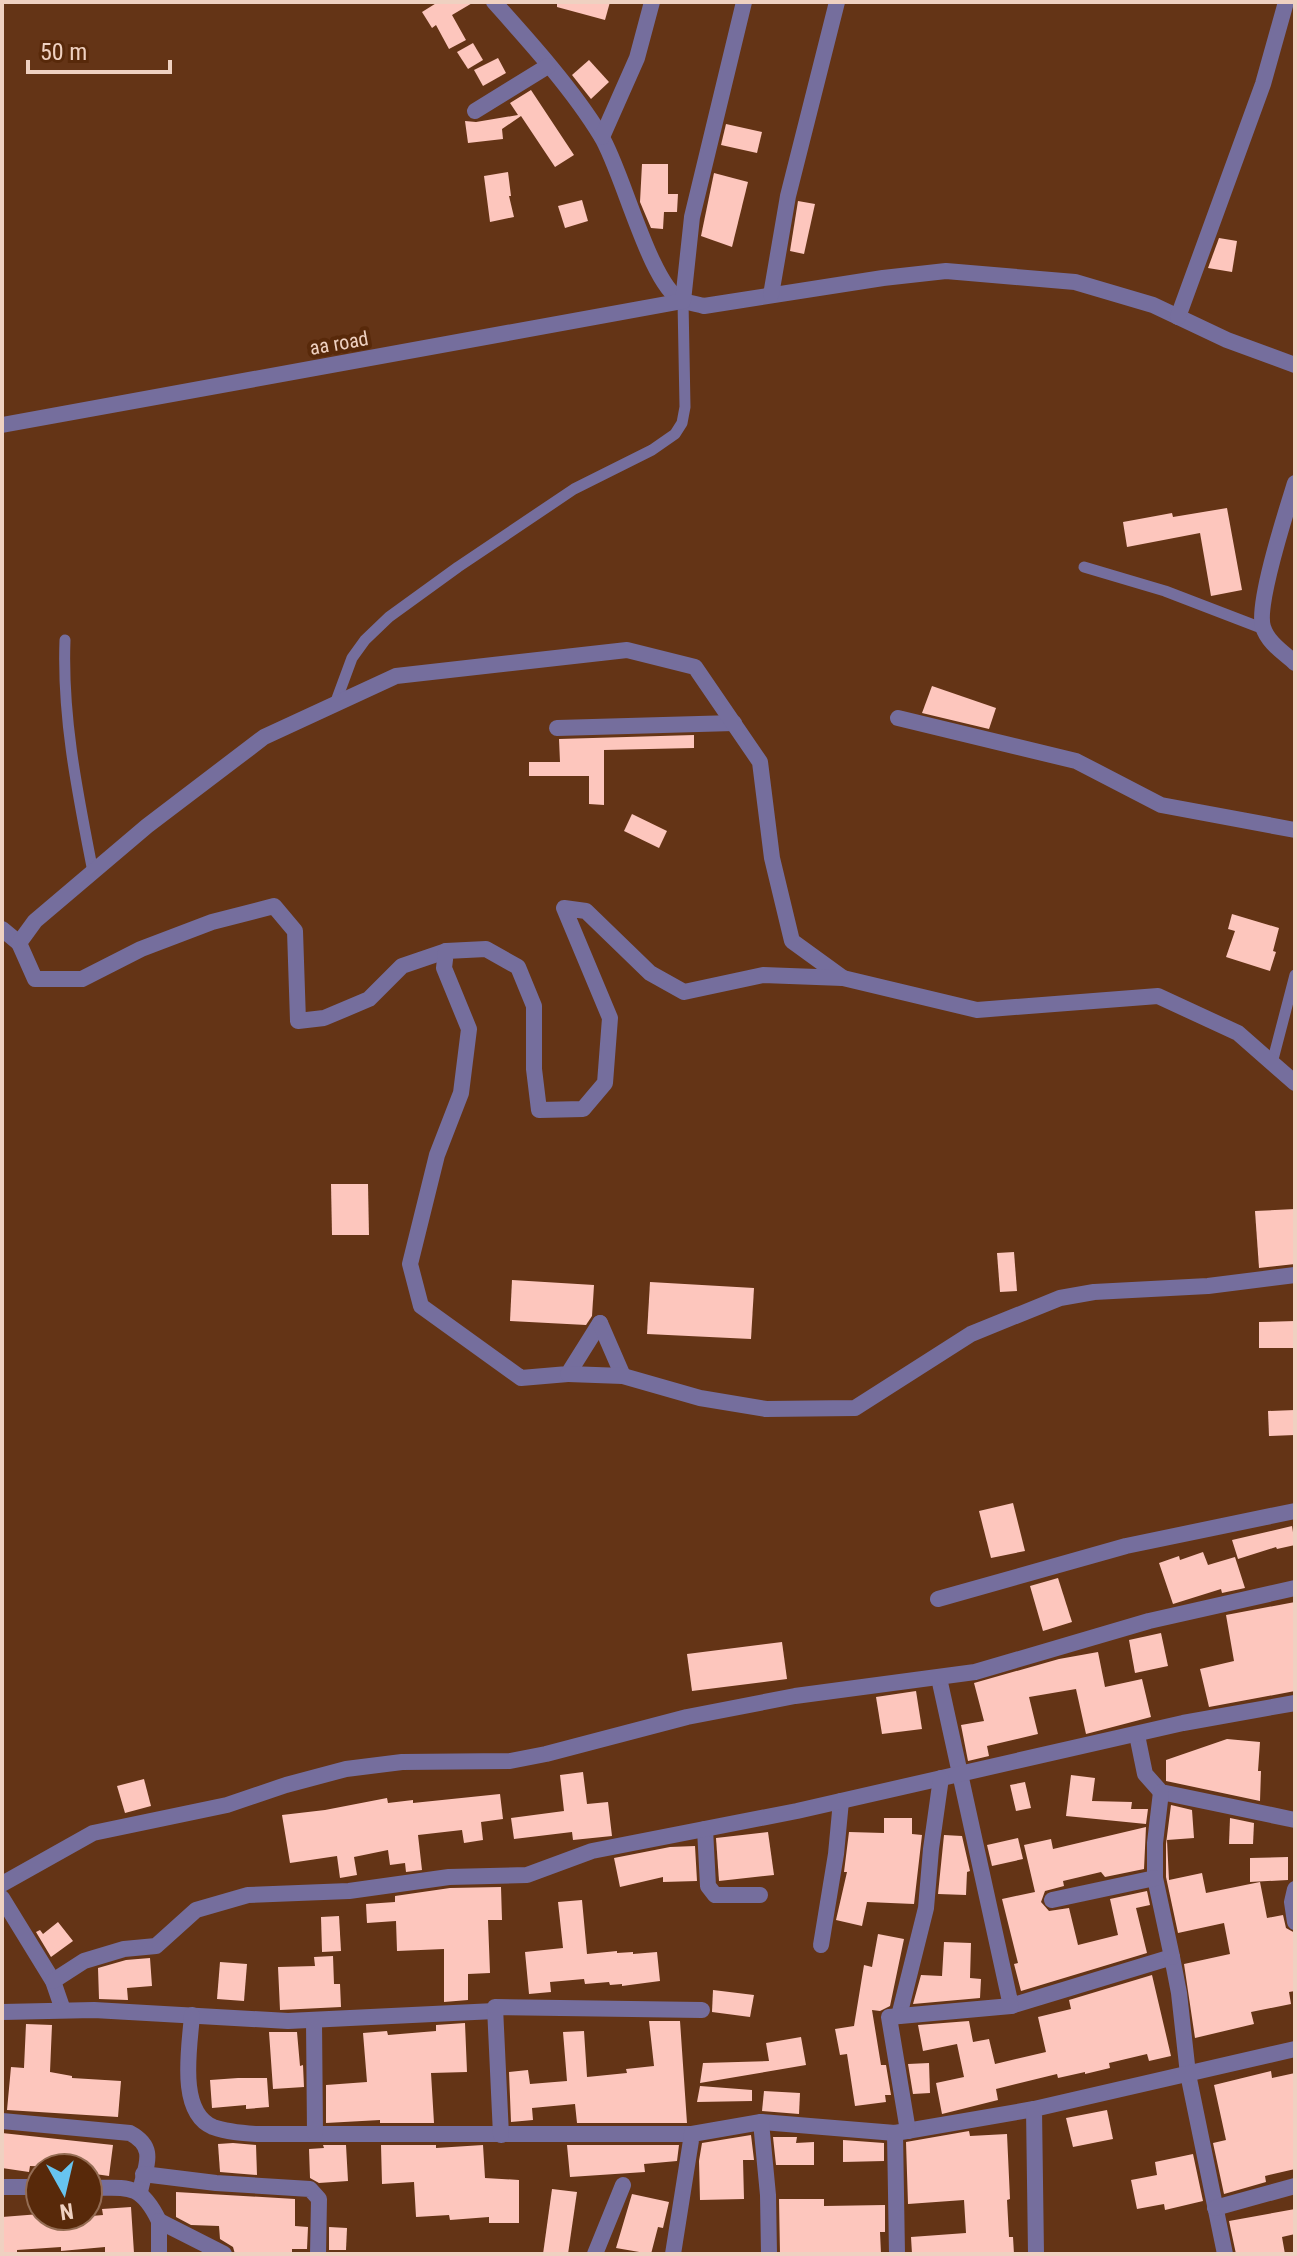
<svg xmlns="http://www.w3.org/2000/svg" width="1297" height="2256" font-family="'Roboto Condensed',sans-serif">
<rect width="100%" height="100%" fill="#643416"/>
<!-- building -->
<g fill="#fdc6bd">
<path d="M438 2H474L452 15 466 40 449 49 436 25 432 28 422 12Z"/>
<path d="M557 2H610L605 20 557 7Z"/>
<path d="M473 43 483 60 468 69 457 52Z"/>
<path d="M498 58 506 73 483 86 474 70Z"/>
<path d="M589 60 609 82 591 99 572 75Z"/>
<path d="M531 90 574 155 555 167 521 116 502 129 503 139 468 143 465 121 476 122 518 115 510 103Z"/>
<path d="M726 124 762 132 757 153 721 145Z"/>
<path d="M642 164H668V194H678L677 212H664L663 229 651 228 640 202Z"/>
<path d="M508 172 511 196H509L514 217 490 222 484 176Z"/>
<path d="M714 173 748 182 732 247 701 236Z"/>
<path d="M582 200 588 221 565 228 558 206Z"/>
<path d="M798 201 815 204 804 254 790 251Z"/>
<path d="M1219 238 1237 241 1232 272 1208 268Z"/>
<path d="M1227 508 1242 590 1211 596 1200 533 1127 547 1123 522 1172 513 1173 517Z"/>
<path d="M932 686 996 708 989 729 922 713Z"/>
<path d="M694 735V748L604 750V805L589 804V776H529V762H560L559 739Z"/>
<path d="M632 814 667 831 659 848 624 831Z"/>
<path d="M1232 914 1279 928 1273 951 1276 952 1270 971 1226 957 1235 931 1228 929Z"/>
<path d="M331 1184H368L369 1235H332Z"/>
<path d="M1295 1209V1264L1259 1268 1255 1211Z"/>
<path d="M1014 1252 1017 1291 1000 1292 997 1253Z"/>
<path d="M512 1280 594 1285 592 1316 586 1325 510 1321Z"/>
<path d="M650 1282 754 1288 751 1339 647 1334Z"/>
<path d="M1295 1321V1348H1259V1322Z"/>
<path d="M1295 1410V1435L1269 1436 1268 1411Z"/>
<path d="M1013 1503 1025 1551 991 1558 979 1511Z"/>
<path d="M1292 1526 1295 1545 1277 1549 1276 1547 1238 1559 1232 1540Z"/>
<path d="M1203 1552 1208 1565 1235 1557 1245 1588 1222 1593 1221 1589 1173 1604 1159 1563 1179 1556 1180 1560Z"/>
<path d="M1058 1578 1072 1622 1043 1631 1030 1586Z"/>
<path d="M1295 1602V1691L1209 1707 1200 1669 1234 1661 1226 1615Z"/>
<path d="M1161 1633 1168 1666 1135 1673 1129 1640Z"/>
<path d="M782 1642 787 1679 692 1691 687 1654Z"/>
<path d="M1098 1652 1105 1687 1142 1679 1151 1717 1086 1734 1076 1689 1029 1697 1038 1734 987 1746 989 1756 968 1761 961 1725 984 1721 974 1683 1059 1659Z"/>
<path d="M916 1691 922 1729 882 1734 876 1697Z"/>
<path d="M1227 1739 1260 1742 1258 1771H1261L1260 1801 1166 1781V1760Z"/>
<path d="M583 1772 587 1804 608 1802 612 1836 573 1840 572 1832 514 1839 511 1818 564 1811 560 1775Z"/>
<path d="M1071 1775 1095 1778 1092 1801 1132 1802 1131 1809H1148L1146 1824 1066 1816Z"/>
<path d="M144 1779 151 1806 125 1813 117 1786Z"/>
<path d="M1025 1782 1031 1808 1016 1811 1010 1785Z"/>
<path d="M500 1794 503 1819 481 1822 483 1840 464 1843 462 1830 418 1835 422 1870 406 1872 405 1863 390 1865 388 1850 354 1857 357 1875 340 1878 337 1856 290 1863 282 1815 325 1810 387 1798 388 1803 413 1800V1803Z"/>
<path d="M1171 1805 1192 1810 1194 1838 1167 1840 1169 1880 1202 1873 1206 1893 1260 1882 1267 1918 1283 1915 1286 1928 1295 1933V1991L1289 1992 1291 2004 1251 2012 1254 2024 1195 2038 1184 1964 1230 1954 1224 1923 1178 1933 1166 1877V1844Z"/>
<path d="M884 1818H912V1834L922 1835 914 1904 867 1902 862 1926 836 1920 847 1872H844L849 1832 884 1833Z"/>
<path d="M1230 1818 1254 1823 1253 1844H1229Z"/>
<path d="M1146 1827 1144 1869 1105 1877 1101 1872 1063 1881 1064 1886 1045 1891 1041 1902 1049 1911 1069 1908 1078 1945 1118 1935 1110 1899 1147 1891 1150 1905 1136 1908 1147 1953 1021 1991 1014 1964 1018 1963 1002 1899 1035 1892 1024 1845 1051 1839 1053 1849Z"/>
<path d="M768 1832 774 1875 719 1881 716 1838Z"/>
<path d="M944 1835 962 1836 970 1871 967 1872 966 1895 938 1894Z"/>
<path d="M1018 1838 1023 1859 992 1866 987 1845Z"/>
<path d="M695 1846 697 1881 663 1882V1877L620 1887 614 1858 670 1847Z"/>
<path d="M1288 1857V1880L1250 1882V1858Z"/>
<path d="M501 1887 502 1920H488L490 1973 468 1974V2000L444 2002V1949L397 1951 396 1921 367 1923 366 1904 395 1902V1896L450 1888Z"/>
<path d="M582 1900 587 1954 617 1951V1953L633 1952V1954L657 1952 660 1981 622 1986V1984L610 1985 609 1982 585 1984 584 1979 550 1982 551 1992 529 1994 525 1952 563 1948 558 1902Z"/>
<path d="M339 1916 341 1951 322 1952 321 1917Z"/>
<path d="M58 1922 73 1941 51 1957 36 1932 40 1930 43 1934Z"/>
<path d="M878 1934 904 1939 890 2006 880 2011 872 2010 881 2065H886L891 2095H885L886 2102 855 2106 847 2054 840 2055 835 2029 854 2026 864 1965 872 1967Z"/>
<path d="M944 1942 971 1943 970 1978 981 1979 980 1998 913 2004 921 1975 942 1976Z"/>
<path d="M333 1956 334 1984H340L341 2007 280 2010 278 1967 315 1966 314 1957Z"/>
<path d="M150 1958 152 1986 127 1988 128 2000 99 1999 98 1968 126 1960Z"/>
<path d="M220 1962 247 1964 244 2001 217 1999Z"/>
<path d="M1152 1975 1171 2056 1149 2061 1147 2054 1109 2063 1110 2068 1085 2074V2072L1058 2078 1057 2074 996 2089 998 2100 942 2114 936 2083 964 2077 957 2044 923 2051 918 2025 969 2021 973 2042 989 2039 995 2064 1046 2052 1038 2017 1071 2009 1069 2000Z"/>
<path d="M713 1990 754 1995 750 2017 712 2012Z"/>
<path d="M649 2021H680L687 2123H577L575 2104 532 2108 533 2120 511 2122 509 2072 528 2070 530 2084 567 2081 563 2032 584 2031 587 2077 627 2073 626 2069 654 2066Z"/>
<path d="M465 2023 467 2072 431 2073 434 2123H380V2120L326 2123V2085L367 2082 363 2033 387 2031 388 2035 436 2031V2025Z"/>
<path d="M26 2024 52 2025 50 2072 72 2076V2078L121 2081 118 2117 7 2110 11 2067 24 2068Z"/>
<path d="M269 2032H297L300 2066 303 2065 304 2087 273 2089Z"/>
<path d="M801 2037 806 2065 700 2083 703 2063 769 2061 766 2043Z"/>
<path d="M929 2063 930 2093 913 2094 908 2064Z"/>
<path d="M1271 2071 1272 2078 1295 2073V2169L1265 2176 1266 2182 1224 2194 1213 2143 1226 2140 1214 2085Z"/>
<path d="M238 2078H267L269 2107 246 2109V2105L212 2108 210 2080Z"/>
<path d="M700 2086 752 2090V2101L697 2102Z"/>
<path d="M764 2091 800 2093 799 2114 762 2111Z"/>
<path d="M1107 2110 1113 2139 1073 2147 1066 2118Z"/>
<path d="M969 2131 970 2136 1007 2134 1010 2199 1007 2200 1009 2237H1013L1014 2254H912L911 2237 966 2233 964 2200 908 2204 906 2142Z"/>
<path d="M2 2133 113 2145 109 2176 88 2173V2168L30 2166 29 2172 2 2168Z"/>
<path d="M751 2135 754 2160H743L744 2199 700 2200 699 2161 702 2143Z"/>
<path d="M773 2137H797L796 2143 814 2142V2165H776Z"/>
<path d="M843 2140 884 2143V2161L843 2162Z"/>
<path d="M233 2143 256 2145 257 2175 220 2172 218 2144Z"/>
<path d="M323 2145H346L348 2181 319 2183 310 2178 309 2149 324 2148Z"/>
<path d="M381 2145H436V2148L483 2145 485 2178 519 2180V2223H489V2217L450 2220 449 2215 416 2217 414 2182 382 2184Z"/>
<path d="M567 2145H679L677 2161 644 2164 645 2172 570 2177Z"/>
<path d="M1193 2154 1203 2201 1165 2210 1164 2204 1137 2209 1131 2180 1157 2175 1155 2162Z"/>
<path d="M552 2189 577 2192 568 2254H543Z"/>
<path d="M176 2192 295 2199V2226L308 2227 307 2249H292V2254H235L233 2247 220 2239 219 2226 191 2225 176 2217Z"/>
<path d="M632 2194 669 2202 663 2228 658 2227 651 2254 616 2248Z"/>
<path d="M779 2199H824V2206L885 2205V2232H880L881 2254H780Z"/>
<path d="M131 2207 134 2253 105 2254V2247L61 2251V2247L17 2250V2254H2V2217L40 2214 44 2216 45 2220 103 2215 102 2209Z"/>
<path d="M1295 2209V2234L1282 2237 1285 2254H1236L1229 2221Z"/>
<path d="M329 2227 347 2228 346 2250H329Z"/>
</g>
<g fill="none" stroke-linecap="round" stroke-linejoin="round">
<!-- lane -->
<g stroke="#756e9d" stroke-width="11">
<path d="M1084 567 1165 591 1264 629"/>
<path d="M65 640C62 719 78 795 93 872"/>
<path d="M335 704 352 658 365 640 389 617 458 567 574 489 652 450 675 434 682 423 685 407 683 301"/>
<path d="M1272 1063 1295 975"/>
</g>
<!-- street -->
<g stroke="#756e9d" stroke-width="16">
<path d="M494 2C530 42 574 91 601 136 622 169 650 285 681 300 688 303 697 304 704 306L883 278 946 271 1075 282 1153 305 1227 340 1295 365"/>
<path d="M475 111 548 66"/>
<path d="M602 137 637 58 652 2"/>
<path d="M771 295 788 196 837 2"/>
<path d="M1178 317 1263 84 1286 2"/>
<path d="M2 425 683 301 692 217 744 2"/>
<path d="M1295 483C1287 509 1256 604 1263 627 1268 643 1283 652 1295 663"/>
<path d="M898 718 1076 761 1161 805 1295 830"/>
<path d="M557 728 734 723"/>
<path d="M2 929 19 943"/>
<path d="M446 951 402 966 369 999 324 1018 298 1021 295 931 274 906 212 922 141 949 82 979H35L19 943 35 921 147 826 264 737 396 676 627 650 695 667 760 762 772 858 792 941 843 978"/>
<path d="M600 1323 568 1374 521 1378 421 1306 410 1264 437 1155 461 1093 469 1029 444 968 446 951 486 949 518 967 534 1006V1069L539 1110 583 1109 605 1083 610 1018 564 908 586 911 650 973 684 992 763 975 843 978 977 1010 1158 996 1238 1033 1295 1083"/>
<path d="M600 1323 623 1376"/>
<path d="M568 1374 623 1376 700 1398 766 1409 855 1408 971 1334 1060 1298 1094 1292 1208 1286 1295 1275"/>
<path d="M938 1599 1126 1546 1295 1511"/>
<path d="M939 1678 1011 2006 1172 1957 1179 1993 1188 2074 1225 2254"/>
<path d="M1137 1735 1145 1774 1161 1792 1295 1820"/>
<path d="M1161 1792 1155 1843V1878L1172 1957"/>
<path d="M705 1829 708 1886 715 1895H760"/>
<path d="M2 1884 93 1833 227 1805 286 1785 346 1769 402 1762 510 1761 546 1754 687 1717 795 1696 975 1672 1149 1621 1295 1588"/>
<path d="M1295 1889 1292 1902 1295 1922"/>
<path d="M2 1898 53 1981 63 2010"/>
<path d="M1052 1900 1155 1878"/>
<path d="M821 1945 836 1854 841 1801"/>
<path d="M53 1981 84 1961 124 1949 156 1946 196 1910 248 1895 349 1891 449 1877 527 1875 592 1851 797 1811 1183 1723 1295 1703"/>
<path d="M2 2012 94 2010 288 2021 495 2011"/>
<path d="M192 2015C190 2045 177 2112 213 2127 227 2132 242 2133 257 2134H692"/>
<path d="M899 2016 926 1908 931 1849 941 1778"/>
<path d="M314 2021 315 2133"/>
<path d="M2 2121 130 2133C158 2148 145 2166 140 2192"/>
<path d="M761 2122 895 2133 1034 2109"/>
<path d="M908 2131 889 2017 1011 2006"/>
<path d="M895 2133 897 2254"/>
<path d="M501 2135 495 2007 702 2010"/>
<path d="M143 2174 216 2183 310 2189 319 2199 318 2254"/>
<path d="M2 2187H40"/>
<path d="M88 2188C128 2188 140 2182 159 2221"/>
<path d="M1215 2208 1295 2186"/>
<path d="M159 2254V2221L224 2254"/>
<path d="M595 2254 623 2185"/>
<path d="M673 2254 692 2134 761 2122 768 2195 769 2254"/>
<path d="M1036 2254 1034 2109 1295 2049"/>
</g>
</g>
<g text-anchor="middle" stroke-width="8" stroke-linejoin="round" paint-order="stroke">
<!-- street labels -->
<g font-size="20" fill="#efd1c1" stroke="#58290a">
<text transform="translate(339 343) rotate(-10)" y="7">aa road</text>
</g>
</g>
<!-- border -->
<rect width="1297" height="2256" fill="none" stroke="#efd1c1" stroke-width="8"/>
<!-- north arrow -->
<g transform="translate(64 2192) rotate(172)"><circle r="38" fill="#58290a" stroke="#946c53" stroke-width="2"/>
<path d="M0-6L14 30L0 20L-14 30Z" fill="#67c4ef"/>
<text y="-12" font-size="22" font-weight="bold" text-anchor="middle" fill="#efd1c1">N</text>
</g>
<!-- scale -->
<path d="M28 60v12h142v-12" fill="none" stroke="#efd1c1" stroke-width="4"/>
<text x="40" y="60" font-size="24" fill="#efd1c1" stroke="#58290a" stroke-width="6" paint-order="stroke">50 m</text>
</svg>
